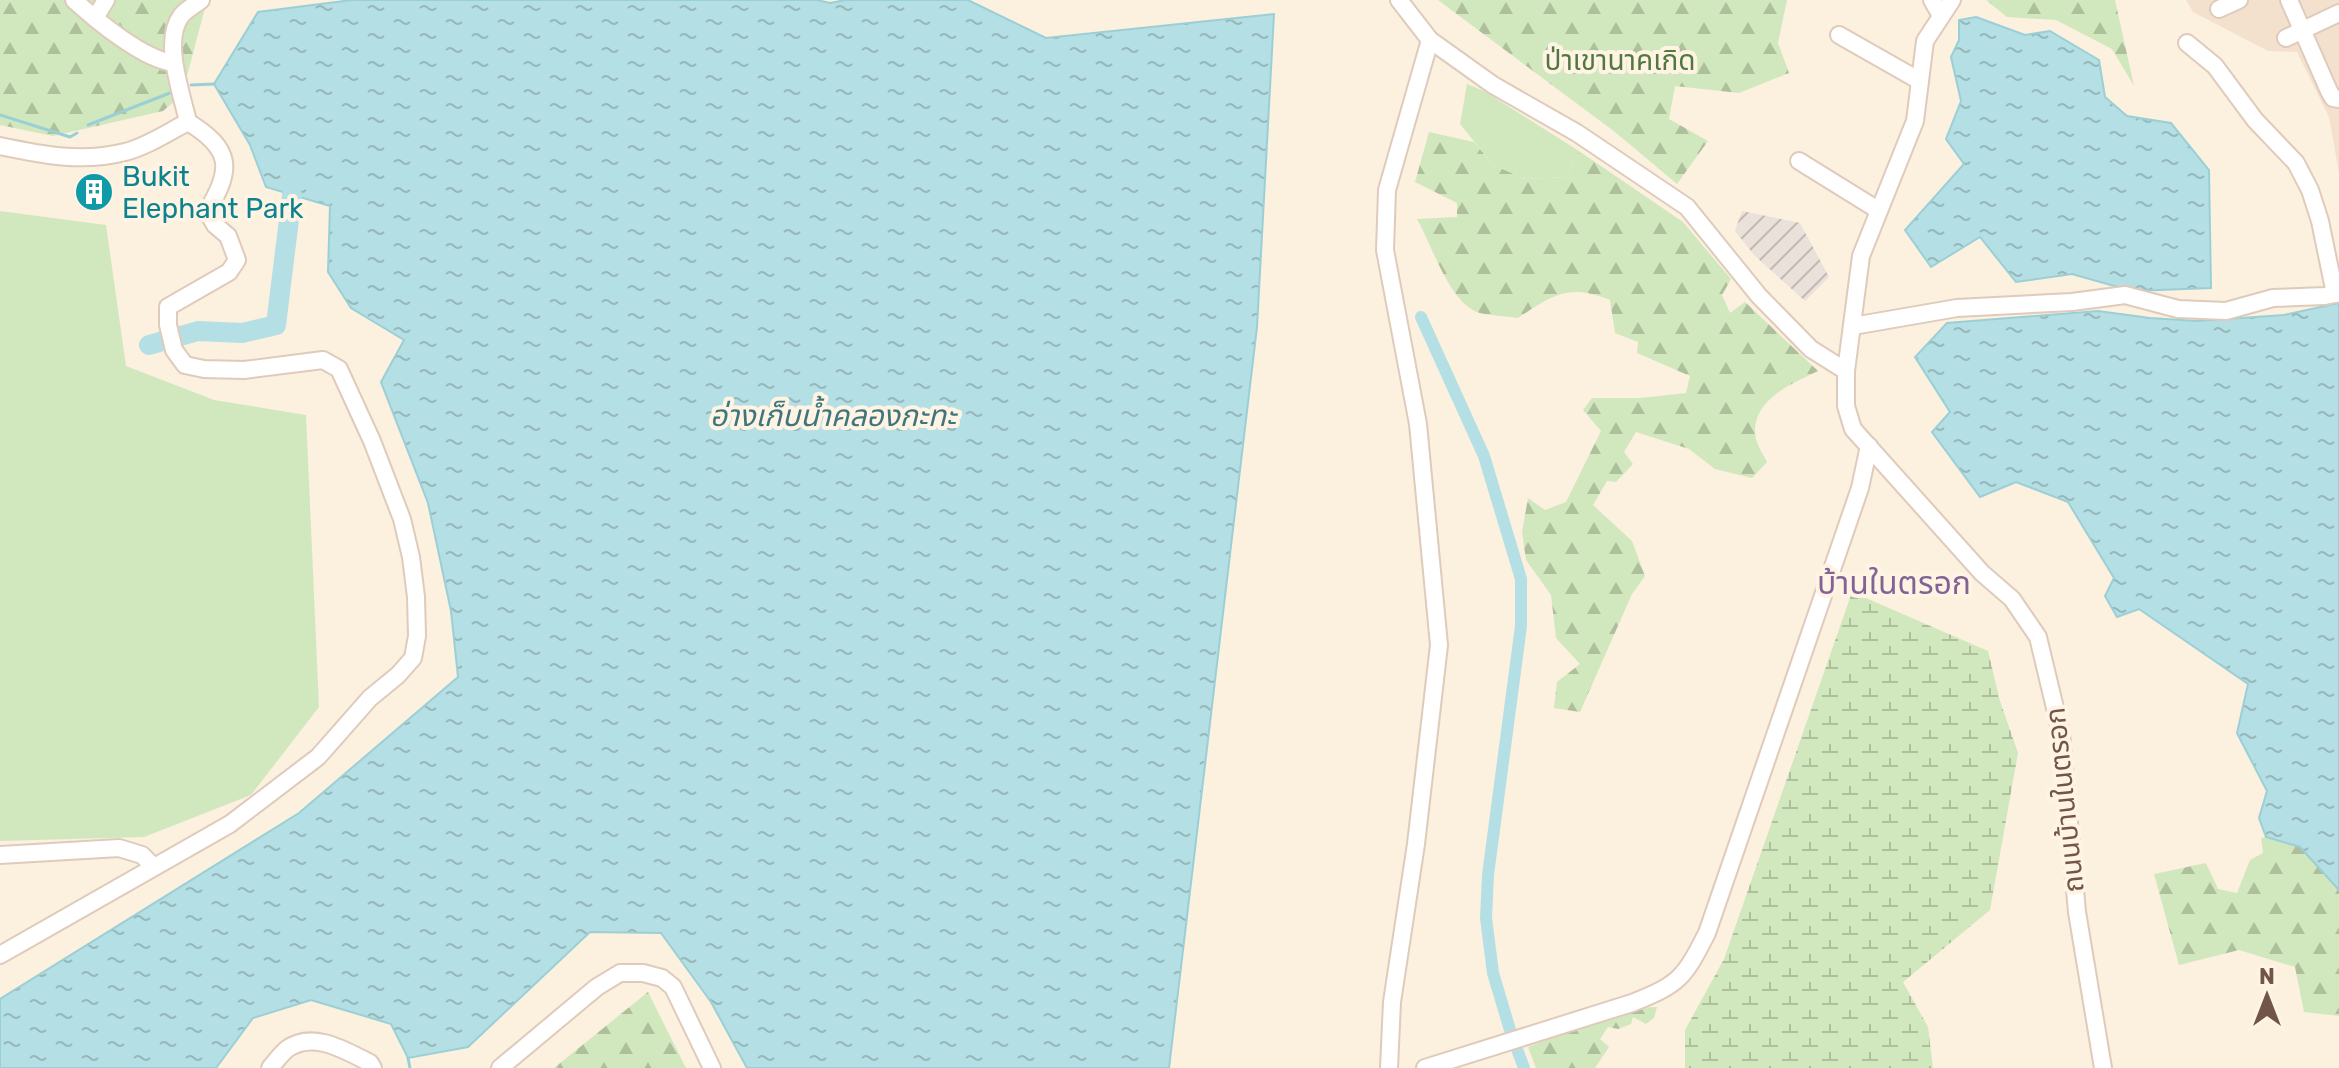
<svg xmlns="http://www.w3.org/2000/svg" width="2339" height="1068" font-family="Rubik,'Noto Sans Thai',sans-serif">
<defs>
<pattern id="industrial-furrows" width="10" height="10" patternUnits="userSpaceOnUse" patternTransform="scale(2)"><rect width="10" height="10" fill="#eae1db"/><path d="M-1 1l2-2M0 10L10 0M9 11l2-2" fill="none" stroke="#c2b9b3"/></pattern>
<pattern id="forest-firs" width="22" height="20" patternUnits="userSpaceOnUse" patternTransform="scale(2)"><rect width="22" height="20" fill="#d1e8be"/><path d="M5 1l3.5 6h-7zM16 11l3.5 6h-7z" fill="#aebf9c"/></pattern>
<pattern id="wetland-marsh" width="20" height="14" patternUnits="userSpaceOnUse" patternTransform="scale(2)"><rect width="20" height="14" fill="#d1e8be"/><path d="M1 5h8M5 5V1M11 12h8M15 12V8" fill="none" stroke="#aebf9c"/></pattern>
<pattern id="water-ripples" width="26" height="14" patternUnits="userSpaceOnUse" patternTransform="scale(2)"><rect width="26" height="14" fill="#b4dfe4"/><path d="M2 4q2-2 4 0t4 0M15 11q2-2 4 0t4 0" fill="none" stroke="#97b8bb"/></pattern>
</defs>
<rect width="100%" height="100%" fill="#fcf0df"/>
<!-- residential -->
<path fill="#f3e1cd" d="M2186 0H2339V173L2329 117 2297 52 2268 51 2193 12Z"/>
<!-- industrial -->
<path fill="url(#industrial-furrows)" d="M1742 211 1800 223 1829 277 1805 301 1754 255 1735 231Z"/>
<!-- green -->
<g fill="#d1e8be">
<path d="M1467 84 1484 91 1579 151 1566 177 1525 179 1493 165 1460 124Z"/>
<path d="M0 211 106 225 126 366 214 400 306 415 319 707 251 795 144 837 0 841Z"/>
</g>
<!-- forest -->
<g fill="url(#forest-firs)">
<path d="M0 0H207L182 95 163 111 53 136 0 125Z"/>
<path d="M1438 0H1787L1778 43 1789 73 1739 93 1675 86 1669 119 1708 141 1677 184 1615 132Z"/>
<path d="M1986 0H2115L2134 86 2112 49 2056 20 2007 17Z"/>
<path d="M1429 132 1474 142 1493 165 1525 179 1566 177 1579 151 1683 222 1731 279 1722 295 1730 313 1745 302 1818 371C1792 384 1754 398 1755 433 1755 442 1763 454 1767 462L1752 478 1715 469 1689 449 1636 432 1624 452 1633 464 1616 482 1607 481 1593 505 1632 541 1645 576 1632 594 1580 712 1554 708 1557 682 1580 664 1556 638 1551 595 1526 560 1522 532 1528 498 1545 510 1566 502 1601 431 1583 410 1592 398H1640L1686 393 1690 376 1637 353 1638 342 1615 333 1610 300C1569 283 1552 295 1518 318 1506 316 1492 316 1480 313 1450 305 1432 245 1417 219L1457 217V203L1415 182Z"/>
<path d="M2266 837 2300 847 2339 890V1016L2304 1012 2295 967 2239 950 2179 965 2154 874 2206 863 2218 889 2237 893 2250 860 2263 853 2261 838Z"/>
<path d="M648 992 686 1068H554Z"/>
<path d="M1657 1007 1654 1018 1646 1024 1633 1017 1631 1024 1618 1029 1608 1027 1600 1039 1609 1047 1595 1068H1536L1528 1047 1631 1008Z"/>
</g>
<!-- wetland -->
<path fill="url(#wetland-marsh)" d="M1852 592 1988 651 2000 701 2018 753 1990 910 1903 982 1928 1027 1933 1068H1685V1030L1724 959Z"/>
<!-- water -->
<g fill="url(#water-ripples)" stroke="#9bcfd6" stroke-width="2">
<path d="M352 0H817L830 3 845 0H968L1046 38 1274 14 1257 327 1169 1068H747L711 1002 661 933 590 932 468 1047 408 1058 391 1024 311 1000 253 1018 216 1068H0V999L299 813 458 677 451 611 428 503 381 382 404 340 351 308 328 272 330 206 266 187 250 145 214 84 258 12Z"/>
<path d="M1976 17 2025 35 2050 31 2099 60 2105 97 2127 116 2171 123 2209 170 2211 288 2132 291 2072 274 2016 282 1980 237 1931 267 1905 230 1964 164 1946 139 1961 101 1951 57 1959 40V20Z"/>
<path d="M2339 303V890L2300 847 2266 837 2259 818 2267 791 2237 733 2248 684 2139 609 2117 617 2105 596 2114 578 2068 502 2016 482 1980 497 1932 432 1950 412 1915 357 1947 323 2098 311 2150 318 2197 321 2284 315Z"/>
</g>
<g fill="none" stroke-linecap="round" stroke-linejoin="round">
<!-- stream -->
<g stroke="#9bcfd6" stroke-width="3">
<path d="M191 85 214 84"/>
<path d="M0 115 70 137 77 133"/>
<path d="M88 125 175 91"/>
<path d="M408 1058 410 1068"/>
</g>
<!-- canal -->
<g stroke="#b4dfe4" stroke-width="12">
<path d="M1421 317 1484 456 1521 579V626L1488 875 1486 918 1493 973 1510 1030"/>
<path d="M1517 1049 1524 1068"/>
</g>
<!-- river -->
<path stroke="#b4dfe4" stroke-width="20" d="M149 345 198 331 242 333 276 325 292 195"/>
<defs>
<g id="minor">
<path d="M74 0C97 21 144 60 174 63"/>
<path d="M1399 0 1430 40 1493 85 1577 133 1687 207 1759 296 1811 349 1846 371"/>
<path d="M1932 0 1940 14"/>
<path d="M1952 0 1925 41 1915 121 1861 256 1846 371V406L1853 429 1982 573 2012 599 2038 637 2061 733 2077 912 2103 1068"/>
<path d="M2289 0 2329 91 2333 98 2339 99"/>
<path d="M2219 9 2239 0"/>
<path d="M95 18 106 0"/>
<path d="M1839 35 1920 81"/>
<path d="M2286 38 2339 13"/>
<path d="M2187 43 2215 66 2255 120 2296 163 2310 190 2320 221 2335 294"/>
<path d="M0 146C43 155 82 163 125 152 146 147 168 132 188 122"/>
<path d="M1799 161 1878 210"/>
<path d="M1853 326 1957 308 2072 302 2125 295 2178 309 2226 311 2273 298 2325 296 2339 293"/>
<path d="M0 855 119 848 142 855 153 866"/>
<path d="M0 955 230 824 318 757 370 698 398 675 413 658 417 636 416 597 411 557 402 519 372 441 339 369 323 360 244 370 204 369 185 365 174 350 168 325V307L229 272 237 260 228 236 215 225 207 211C233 169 232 149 188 122 182 94 162 41 181 16 185 10 195 5 201 0"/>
<path d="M270 1068C275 1062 281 1054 287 1049 313 1030 346 1051 370 1063L373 1068"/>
<path d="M500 1068 597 987 620 973H643L662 978 673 987 712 1068"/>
<path d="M1389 1068 1392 1002 1416 844 1439 645 1418 424 1385 250 1387 190 1430 40"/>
<path d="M1425 1068 1632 1003C1680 984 1684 978 1707 933L1860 488 1869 446"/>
</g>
</defs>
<!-- minor casing -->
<use href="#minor" stroke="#dfcbbb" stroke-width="20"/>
<!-- minor -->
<use href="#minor" stroke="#fff" stroke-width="16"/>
</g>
<!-- icons -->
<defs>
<symbol id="building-disc" viewBox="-11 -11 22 22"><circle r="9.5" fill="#0f9aa8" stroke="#fff4e4"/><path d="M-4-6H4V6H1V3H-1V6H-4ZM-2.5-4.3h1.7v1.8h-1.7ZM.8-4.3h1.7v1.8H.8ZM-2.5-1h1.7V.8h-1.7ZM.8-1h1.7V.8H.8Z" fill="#fff"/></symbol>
</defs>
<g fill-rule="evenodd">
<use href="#building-disc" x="72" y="170" width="44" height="44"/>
</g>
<g text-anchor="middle" stroke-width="8" stroke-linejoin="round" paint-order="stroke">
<!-- park labels -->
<g font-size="28" fill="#527840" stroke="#fff4e4">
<text x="1620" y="70">ป่าเขานาคเกิด</text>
</g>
<!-- culture labels -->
<g font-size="28" fill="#0d838f" stroke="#fff4e4" text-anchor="start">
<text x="122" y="186">Bukit<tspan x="122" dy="32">Elephant Park</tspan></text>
</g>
<!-- street labels -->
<g font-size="28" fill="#715547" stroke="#fff4e4">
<text transform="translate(2064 800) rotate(-96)" y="10">ถนนบ้านในตรอก</text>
</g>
<!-- water labels -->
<g font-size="30" font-style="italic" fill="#3f767e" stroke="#fff4e4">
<text x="833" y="426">อ่างเก็บน้ำคลองกะทะ</text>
</g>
<!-- quarter labels -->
<g font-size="32" fill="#826395" stroke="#fff4e4">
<text x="1894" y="594">บ้านในตรอก</text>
</g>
</g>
<!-- north arrow -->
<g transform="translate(2267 996)" stroke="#fff4e4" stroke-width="6" paint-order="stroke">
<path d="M0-6L14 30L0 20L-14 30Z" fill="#715547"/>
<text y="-12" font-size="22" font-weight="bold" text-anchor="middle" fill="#715547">N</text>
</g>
</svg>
